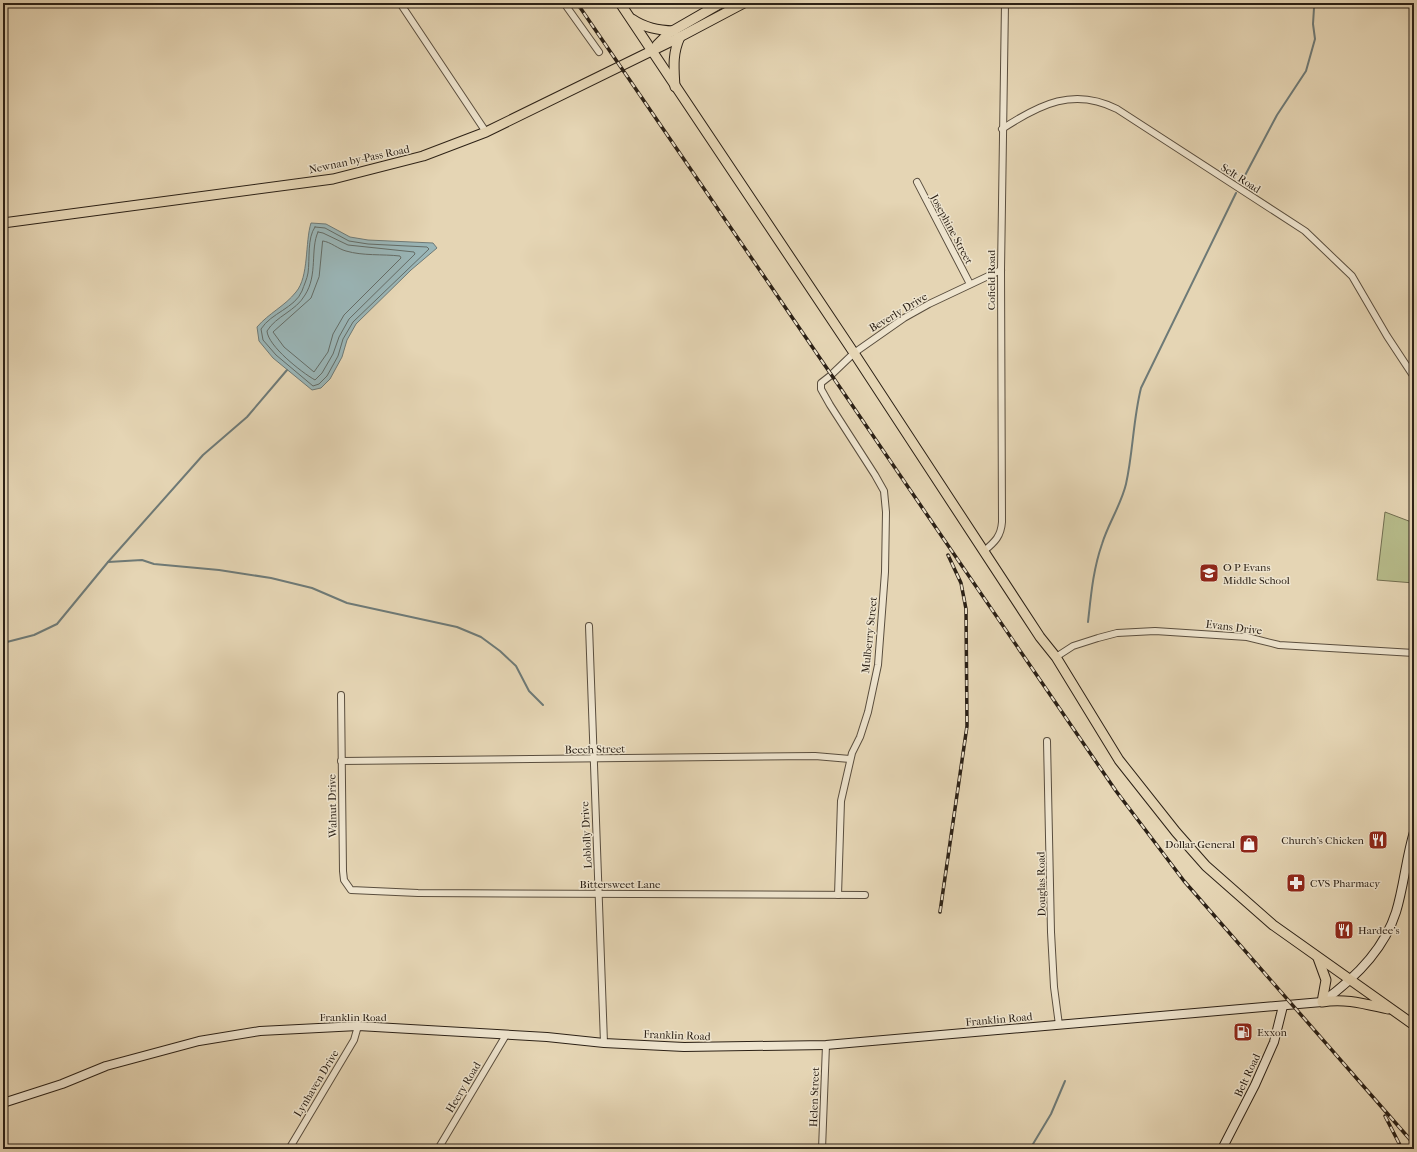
<svg xmlns="http://www.w3.org/2000/svg" width="1417" height="1152" font-family="'IM FELL French Canon',serif">
<rect width="100%" height="100%" fill="#e5d5b4"/>
<filter id="stains"><feTurbulence type="fractalNoise" baseFrequency=".005" numOctaves="4"/><feColorMatrix values="0 0 0 0 .2 0 0 0 0 .09 0 0 0 0 .02 0 0 0 .5 -.17"/></filter>
<radialGradient id="worn" r=".72"><stop offset=".6" stop-color="#630" stop-opacity="0"/><stop offset="1" stop-color="#630" stop-opacity=".3"/></radialGradient>
<!-- green -->
<path fill="#b7bc8b" stroke="#726e50" d="M1385 512 1414 523V583L1377 580Z"/>
<!-- water -->
<path fill="#9ab6b8" stroke="#6e7a77" d="M311 223 326 224 350 237 368 240 433 243 437 248 411 270 356 324 347 340 342 357 330 379 321 388 312 390 273 358 259 341 257 327C269 313 285 306 296 292 309 277 305 242 311 223Z"/>
<g fill="none" stroke-linecap="round" stroke-linejoin="round">
<!-- shore -->
<g stroke="#636c67" stroke-width="1">
<path d="M315 227 325 228 349 241 368 244 427 247 429 249 353 322 343 339 338 356 327 376 319 384 313 386 276 355 263 340 261 329C271 313 295 308 302 291 304 285 307 279 308 273 310 259 307 238 315 227Z"/>
<path d="M318 232 323 233 348 245 414 252 415 254 349 319 339 337 333 354 322 373 315 380C301 372 268 346 267 331 276 316 296 311 305 295 318 275 310 249 318 232Z"/>
<path d="M323 241C331 242 338 249 346 251 363 256 382 254 400 256L401 258 344 315 333 334 328 352 314 372 284 347 273 332 311 298 319 277Z"/>
</g>
<!-- stream -->
<g stroke="#6e7a77" stroke-width="2">
<path d="M1241 183 1277 115 1306 71 1315 39 1313 24 1314 8 1317 3"/>
<path d="M108 562 142 560 154 564 219 570 271 578 312 588 347 603 457 627 481 637 500 651 516 666 529 691 543 705"/>
<path d="M1088 622C1091 595 1093 570 1102 544 1108 524 1121 505 1126 484 1133 453 1133 420 1141 388L1236 193"/>
<path d="M3 643 34 635 57 624 108 562 203 455 247 417 287 370"/>
<path d="M1030 1149 1051 1114 1065 1081"/>
</g>
<defs>
<g id="street">
<path d="M400 3 486 132"/>
<path d="M564 3 599 52"/>
<path d="M1002 129C1040 104 1074 87 1117 109L1305 231 1352 276 1387 336 1414 377"/>
<path d="M917 182 970 284"/>
<path d="M984 551C995 542 1001 536 1002 522L1001 270 1005 3"/>
<path d="M589 626 604 1043"/>
<path d="M1056 657 1073 646 1098 638 1117 633 1155 631 1247 637 1279 645 1414 653"/>
<path d="M341 695 343 871 344 880 351 890 418 893 865 895"/>
<path d="M1047 741 1051 932 1054 987 1059 1025"/>
<path d="M341 761 815 756 850 759"/>
<path d="M838 895 841 801 852 753 860 737 868 712 878 665 885 572 886 512 884 491 875 475 830 405 821 389V383L830 376 854 353 904 318 929 304 1001 270"/>
<path d="M289 1149 354 1040 358 1026"/>
<path d="M438 1149 506 1035"/>
<path d="M822 1149 826 1045"/>
</g>
<g id="secondary">
<path d="M3 1103 62 1084 106 1066 199 1041 260 1031 358 1026 547 1037 604 1043 684 1047 826 1045 1322 1002C1353 980 1384 950 1396 912 1404 886 1406 858 1414 832"/>
<path d="M1222 1149 1255 1085 1274 1042 1283 1006"/>
</g>
<g id="primary">
<path d="M620 3 854 353 1040 637 1056 657 1119 760 1176 832 1206 866 1273 925 1414 1025"/>
<path d="M632 19C645 28 658 30 674 31"/>
<path d="M657 45 669 33 721 3"/>
<path d="M675 87C674 69 672 54 680 37"/>
<path d="M3 223 333 179 423 156 486 132 676 39 744 3"/>
<path d="M1318 958 1326 980 1322 1002C1345 998 1365 1004 1388 1009"/>
</g>
</defs>
<!-- street casing -->
<use href="#street" stroke="#5a4e3e" stroke-width="8"/>
<!-- secondary casing -->
<use href="#secondary" stroke="#2c2116" stroke-width="10"/>
<!-- primary casing -->
<use href="#primary" stroke="#2c2116" stroke-width="11"/>
<!-- street -->
<use href="#street" stroke="#eee4ce" stroke-width="6"/>
<!-- secondary -->
<use href="#secondary" stroke="#eee4ce" stroke-width="8"/>
<!-- primary -->
<use href="#primary" stroke="#e5d5b4" stroke-width="9"/>
<defs>
<g id="rail">
<path d="M577 3 1116 791 1184 881 1414 1144"/>
<path d="M940 912 967 726 966 609 961 583 948 555"/>
<path d="M1385 1116 1402 1149"/>
</g>
</defs>
<!-- rail casing -->
<use href="#rail" stroke="#2c2116" stroke-width="3.5"/>
<!-- rail -->
<use href="#rail" stroke="#eee4ce" stroke-width="2" stroke-dasharray="6" stroke-linecap="butt"/>
</g>
<!-- icons -->
<defs>
<symbol id="school-square" viewBox="-11 -11 22 22"><rect x="-9" y="-9" width="18" height="18" rx="4" fill="#8f2418" stroke="#eee4ce"/><path d="M0-5L7-2L0 1L-7-2ZM-4 1L0 2.5L4 1V4Q0 6-4 4Z" fill="#fff"/></symbol>
<symbol id="restaurant-square" viewBox="-11 -11 22 22"><rect x="-9" y="-9" width="18" height="18" rx="4" fill="#8f2418" stroke="#eee4ce"/><path d="M-5-6h1v4h1v-4h1v4h1v-4h1v5L-1.5 .5V6h-2V.5L-5-1ZM5-6V6H3V1.5H1.5Q1.5-4 5-6Z" fill="#fff"/></symbol>
<symbol id="shop-square" viewBox="-11 -11 22 22"><rect x="-9" y="-9" width="18" height="18" rx="4" fill="#8f2418" stroke="#eee4ce"/><path d="M-5-2.5h2.3a2.7 3.5 0 0 1 5.4 0H5L5.5 6h-11ZM-1.5-2.5h3a1.5 2.3 0 0 0-3 0Z" fill="#fff"/></symbol>
<symbol id="pharmacy-square" viewBox="-11 -11 22 22"><rect x="-9" y="-9" width="18" height="18" rx="4" fill="#8f2418" stroke="#eee4ce"/><path d="M-2-6h4v4h4v4h-4v4h-4v-4h-4v-4h4Z" fill="#fff"/></symbol>
<symbol id="fuel-square" viewBox="-11 -11 22 22"><rect x="-9" y="-9" width="18" height="18" rx="4" fill="#8f2418" stroke="#eee4ce"/><path d="M-5.5-6h7V0h2V4h1.3V-2.5L3-4.5l.8-.8L6-3V5H2.5V1h-1V6h-7ZM-4.2-4.7v3.2H.2V-4.7Z" fill="#fff"/></symbol>
</defs>
<g fill-rule="evenodd">
<use href="#school-square" x="1198" y="562" width="22" height="22"/>
<use href="#restaurant-square" x="1367" y="829" width="22" height="22"/>
<use href="#shop-square" x="1238" y="833" width="22" height="22"/>
<use href="#pharmacy-square" x="1285" y="872" width="22" height="22"/>
<use href="#restaurant-square" x="1333" y="919" width="22" height="22"/>
<use href="#fuel-square" x="1232" y="1021" width="22" height="22"/>
</g>
<g text-anchor="middle" stroke-width="3" stroke-linejoin="round" paint-order="stroke">
<!-- street labels -->
<g font-size="11" fill="#2c2116" stroke="#eee4ce">
<text transform="translate(359 159) rotate(-12)" y="4">Newnan by-Pass Road</text>
<text transform="translate(1241 178) rotate(33)" y="4">Selt Road</text>
<text transform="translate(952 229) rotate(62)" y="4">Josephine Street</text>
<text transform="translate(991 280) rotate(-90)" y="4">Cofield Road</text>
<text transform="translate(898 312) rotate(-31)" y="4">Beverly Drive</text>
<text transform="translate(1234 627) rotate(7)" y="4">Evans Drive</text>
<text transform="translate(869 635) rotate(-84)" y="4">Mulberry Street</text>
<text transform="translate(595 749) rotate(-1)" y="4">Beech Street</text>
<text transform="translate(332 806) rotate(-91)" y="4">Walnut Drive</text>
<text transform="translate(586 835) rotate(-93)" y="4">Loblolly Drive</text>
<text x="620" y="888">Bittersweet Lane</text>
<text transform="translate(1041 884) rotate(-91)" y="4">Douglas Road</text>
<text x="353" y="1021">Franklin Road</text>
<text transform="translate(999 1019) rotate(-5)" y="4">Franklin Road</text>
<text transform="translate(677 1035) rotate(2)" y="4">Franklin Road</text>
<text transform="translate(1247 1075) rotate(-65)" y="4">Belt Road</text>
<text transform="translate(316 1083) rotate(-59)" y="4">Lynhaven Drive</text>
<text transform="translate(463 1087) rotate(-59)" y="4">Heery Road</text>
<text transform="translate(814 1097) rotate(-88)" y="4">Helen Street</text>
</g>
<!-- poi labels -->
<g font-size="11" fill="#2c2116" stroke="#eee4ce" text-anchor="start">
<text x="1223" y="571">O P Evans<tspan x="1223" dy="13">Middle School</tspan></text>
<text x="1364" y="844" text-anchor="end">Church's Chicken</text>
<text x="1235" y="848" text-anchor="end">Dollar General</text>
<text x="1310" y="887">CVS Pharmacy</text>
<text x="1358" y="934">Hardee's</text>
<text x="1257" y="1036">Exxon</text>
</g>
</g>
<!-- margin -->
<rect width="1417" height="1152" fill="none" stroke="#e5d5b4" stroke-width="16"/>
<rect x="4" y="4" width="1409" height="1144" fill="none" stroke="#2c2116" stroke-width="2"/>
<rect x="8" y="8" width="1401" height="1136" fill="none" stroke="#2c2116"/>
<rect width="100%" height="100%" filter="url(#stains)"/>
<rect width="100%" height="100%" fill="url(#worn)"/>
</svg>
